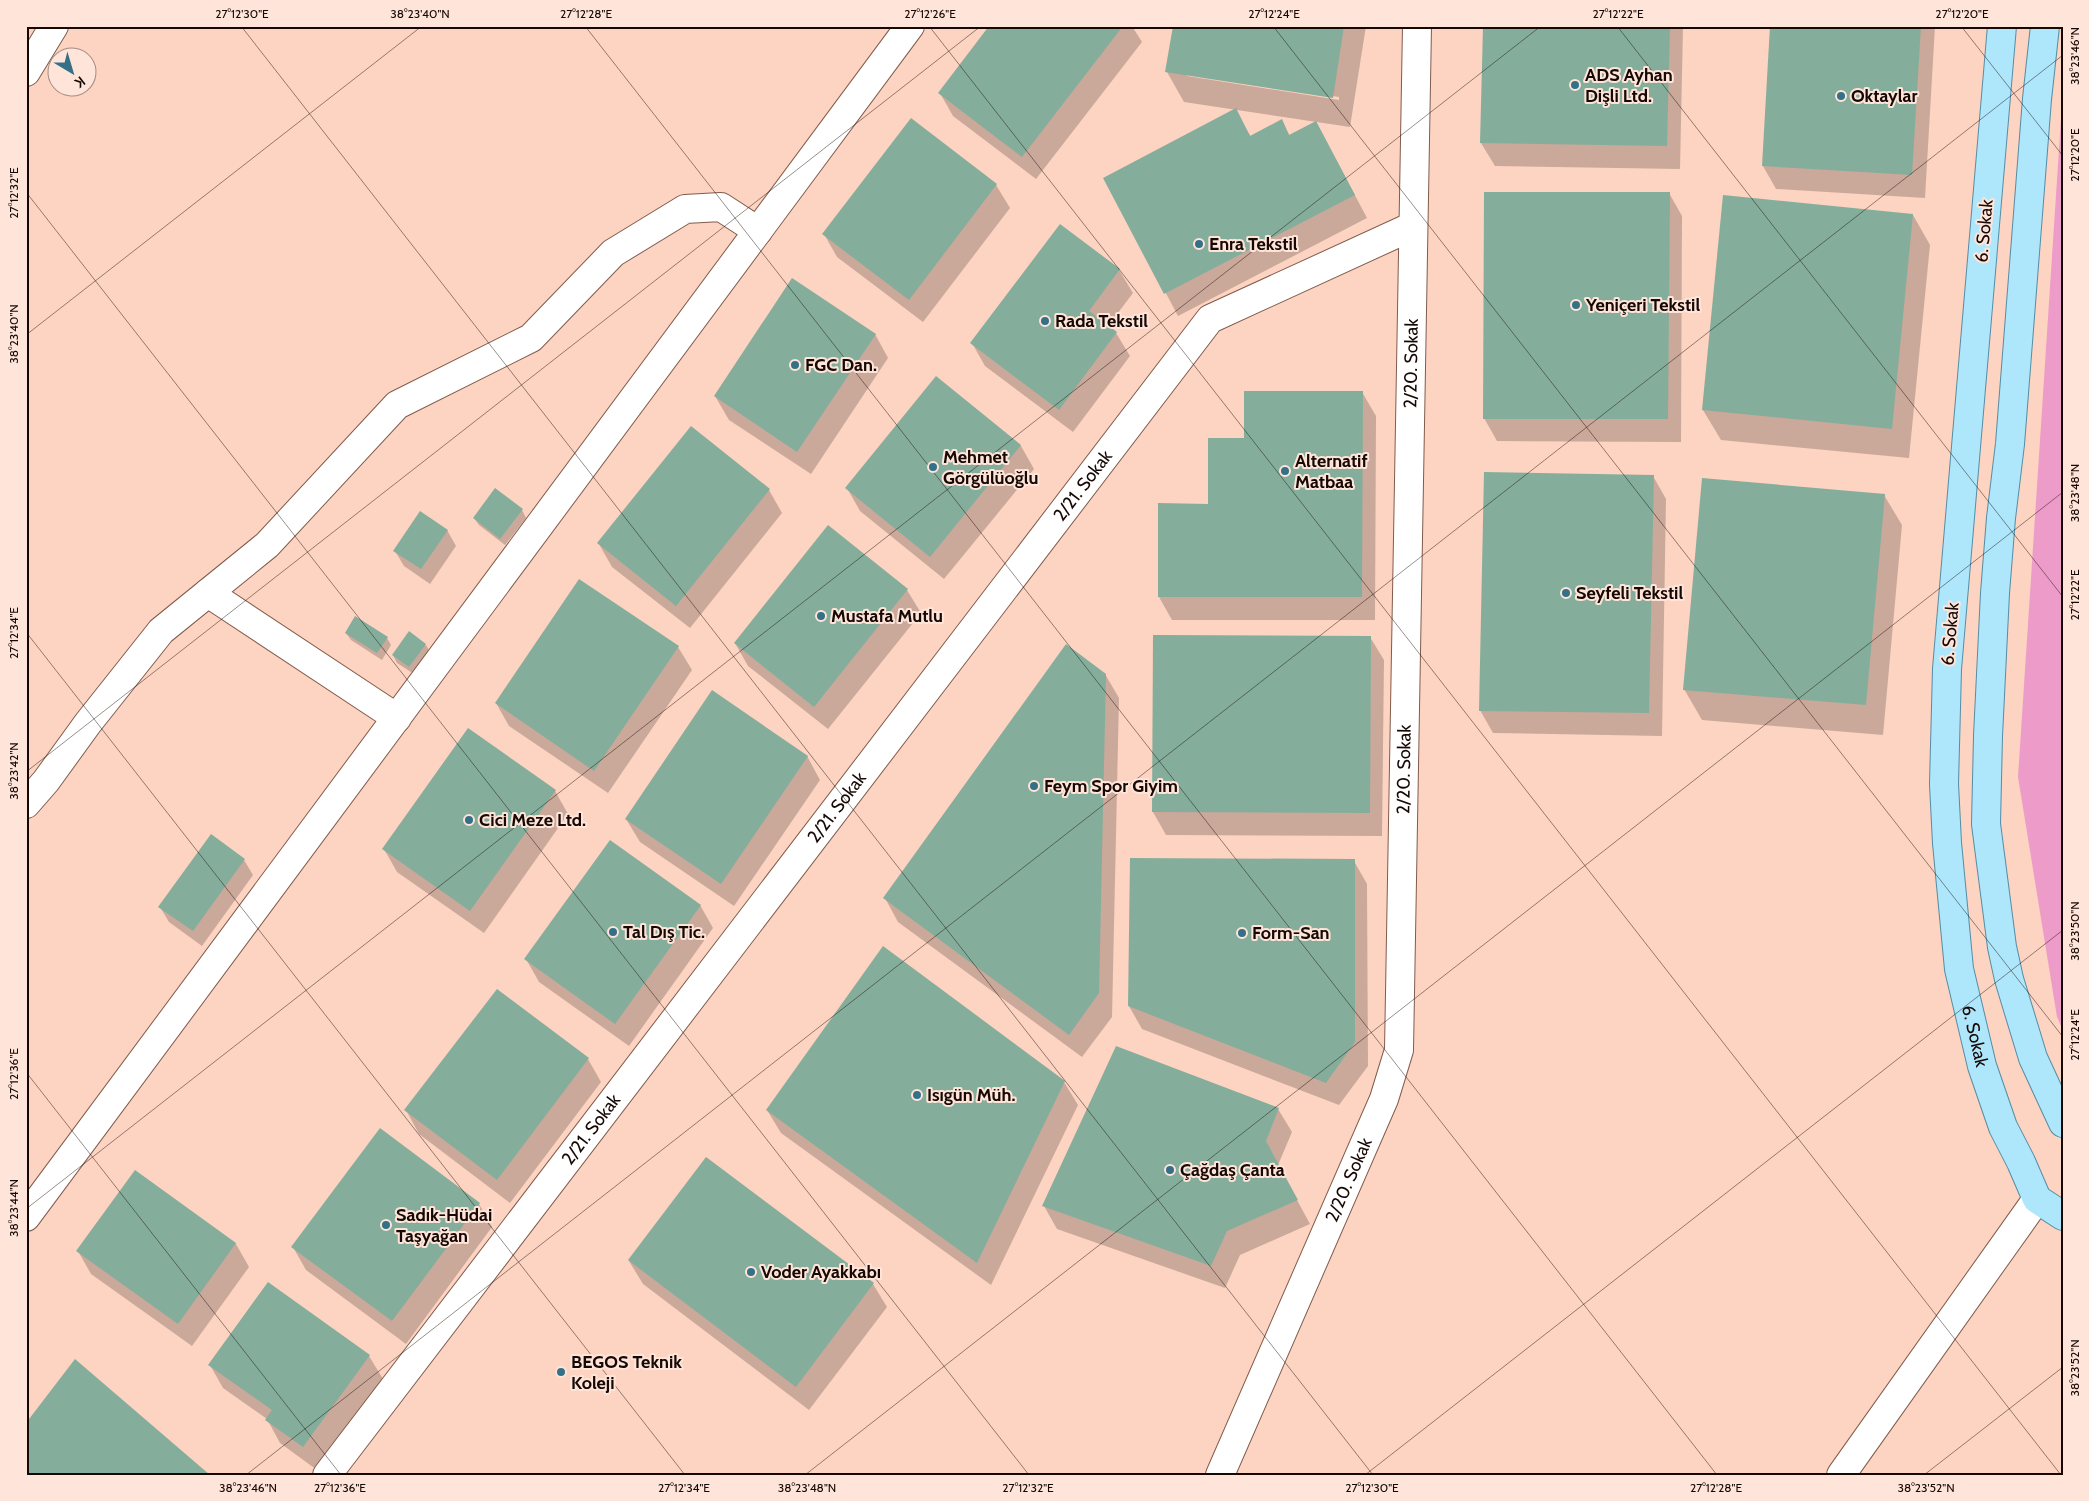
<svg xmlns="http://www.w3.org/2000/svg" width="2089" height="1501" font-family="Cabin,sans-serif">
<rect width="100%" height="100%" fill="#fdd3c1"/>
<!-- green -->
<path fill="#ed9cc9" d="M2063 88V1030L2057 1017 2018 777Z"/>
<!-- shadow -->
<g fill="#0003" fill-rule="evenodd">
<path d="M991 26H1132L1142 42 1036 179 953 116 940 93Z"/>
<path d="M1174 26H1366L1350 127 1184 102 1167 72ZM1187 74 1339 97V100L1187 76Z"/>
<path d="M1484 26H1683L1680 169 1495 166 1481 143Z"/>
<path d="M1771 26H1935L1925 198 1776 189 1763 166Z"/>
<path d="M1235 110 1251 137 1281 121 1290 136 1316 122 1367 218 1178 316 1105 178Z"/>
<path d="M911 120 996 185 1010 208 923 322 837 257 824 234Z"/>
<path d="M1669 193 1682 216 1681 442 1497 441 1484 418Z"/>
<path d="M1724 197 1913 215 1930 245 1909 458 1721 440 1703 410Z"/>
<path d="M1060 226 1119 270 1133 293 1108 326 1116 333 1130 356 1073 432 985 366 972 343Z"/>
<path d="M875 334 888 358 811 474 729 420 715 396Z"/>
<path d="M936 378 1021 446 1034 469 944 579 860 511 847 488Z"/>
<path d="M1362 392 1376 416 1375 620H1172L1159 597 1245 439Z"/>
<path d="M1653 476 1666 499 1662 736 1493 733 1480 710Z"/>
<path d="M769 490 782 513 690 628 612 567 599 544Z"/>
<path d="M1884 495 1902 525 1883 735 1702 720 1684 689Z"/>
<path d="M522 510 526 518 505 545 479 525 474 518Z"/>
<path d="M447 530 456 546 430 584 404 566 395 551Z"/>
<path d="M907 590 921 613 828 729 748 666 735 643Z"/>
<path d="M346 633 387 638 391 645 382 660 351 640Z"/>
<path d="M1370 637 1384 660 1382 836 1166 835 1153 812Z"/>
<path d="M426 645 430 652 414 674 397 663 393 655Z"/>
<path d="M678 647 692 670 608 793 509 726 496 703Z"/>
<path d="M1105 674 1119 698 1112 1017 1082 1057 898 922 885 898Z"/>
<path d="M807 756 820 780 734 906 640 842 626 819Z"/>
<path d="M555 791 568 814 484 933 397 872 384 849Z"/>
<path d="M244 860 253 875 202 946 169 922 160 907Z"/>
<path d="M1354 861 1367 884 1368 1066 1339 1105 1142 1029 1129 1006Z"/>
<path d="M700 905 713 928 629 1046 539 982 526 959Z"/>
<path d="M588 1059 601 1082 510 1203 419 1134 406 1110Z"/>
<path d="M1064 1082 1078 1105 991 1285 781 1133 767 1110Z"/>
<path d="M1278 1109 1292 1132 1278 1165 1310 1224 1240 1255 1225 1288 1057 1229 1044 1206Z"/>
<path d="M707 1158 873 1284 887 1307 809 1410 643 1284 629 1261Z"/>
<path d="M135 1172 236 1244 249 1267 192 1346 91 1274 78 1251Z"/>
<path d="M479 1204 492 1227 406 1344 306 1270 293 1247Z"/>
<path d="M369 1356 383 1379 317 1470 280 1443 267 1419 223 1388 210 1365Z"/>
</g>
<!-- building -->
<g fill="#84ae9b">
<path d="M989 26H1123L1022 157 938 93Z"/>
<path d="M1173 26H1344L1333 98 1165 72Z"/>
<path d="M1483 26H1670L1667 146 1480 143Z"/>
<path d="M1770 26H1921L1912 175 1762 166Z"/>
<path d="M1236 108 1250 136 1282 119 1289 135 1316 121 1355 195 1164 294 1103 178Z"/>
<path d="M911 118 997 184 909 300 822 234Z"/>
<path d="M1484 192H1670L1668 419H1483Z"/>
<path d="M1723 195 1913 214 1892 429 1702 410Z"/>
<path d="M1060 224 1120 269 1089 311 1117 332 1059 410 970 343Z"/>
<path d="M792 278 876 334 797 452 714 396Z"/>
<path d="M936 376 1021 445 930 557 845 488Z"/>
<path d="M1244 391H1363L1362 597H1158V503L1208 504V438H1244Z"/>
<path d="M691 426 770 489 676 606 597 543Z"/>
<path d="M1484 472 1654 475 1649 713 1479 711Z"/>
<path d="M1702 478 1885 494 1866 705 1683 690Z"/>
<path d="M495 488 523 509 500 539 473 518Z"/>
<path d="M420 511 448 530 421 569 393 551Z"/>
<path d="M828 525 908 589 814 707 734 643Z"/>
<path d="M579 579 679 646 594 771 495 703Z"/>
<path d="M355 616 388 637 377 653 345 633Z"/>
<path d="M409 631 426 644 409 667 392 655Z"/>
<path d="M1153 635 1371 636 1370 813 1152 812Z"/>
<path d="M1066 644 1106 674 1099 993 1069 1035 883 898Z"/>
<path d="M712 690 808 756 721 884 625 819Z"/>
<path d="M468 728 556 790 470 911 382 849Z"/>
<path d="M211 834 245 859 193 931 158 907Z"/>
<path d="M610 840 701 905 615 1024 524 959Z"/>
<path d="M1130 858 1355 859V1042L1326 1083 1128 1006Z"/>
<path d="M883 946 1065 1081 977 1263 766 1110Z"/>
<path d="M497 989 589 1058 497 1180 404 1110Z"/>
<path d="M1116 1046 1279 1108 1266 1141 1298 1200 1227 1231 1211 1266 1042 1206Z"/>
<path d="M380 1128 480 1203 392 1321 291 1247Z"/>
<path d="M706 1157 874 1283 796 1387 628 1260Z"/>
<path d="M135 1170 236 1243 178 1324 76 1251Z"/>
<path d="M268 1282 370 1355 303 1447 265 1420 272 1410 208 1365Z"/>
<path d="M75 1359 210 1475H26V1423Z"/>
</g>
<g fill="none" stroke-linecap="round" stroke-linejoin="round">
<defs>
<g id="minor">
<path d="M26 72 54 26"/>
<path d="M208 593 397 718"/>
<path d="M26 804 46 781 88 723 161 631 267 545 397 405 531 338 613 253 685 209 721 207 758 231"/>
<path d="M26 1217 910 26"/>
<path id="s1" d="M327 1475 1210 319 1413 226"/>
<path id="s2" d="M1220 1475 1384 1099 1399 1050 1417 26"/>
<path d="M1841 1475 2037 1199"/>
</g>
<g id="major">
<path id="s3" d="M2002 26 1947 669 1944 784 1947 843 1959 969 1982 1066 2003 1127 2021 1162 2037 1199 2063 1216"/>
<path d="M2045 26 2037 99 2010 444 2001 518 1995 593 1988 736 1986 824 2002 947 2009 979 2033 1058 2063 1123"/>
</g>
</defs>
<!-- minor casing -->
<use href="#minor" stroke="#805c4c" stroke-width="30"/>
<!-- major casing -->
<use href="#major" stroke="#568da4" stroke-width="30"/>
<!-- minor -->
<use href="#minor" stroke="#fff" stroke-width="28"/>
<!-- major -->
<use href="#major" stroke="#aee6fc" stroke-width="28"/>
</g>
<!-- ticks -->
<path fill="none" stroke="#160804" stroke-width="1" stroke-opacity="0.45" d="M241 26 1373 1475M585 26 1717 1475M929 26 2061 1475M1273 26 2063 1037M1617 26 2063 597M1961 26 2063 156M26 192 1029 1475M26 335 422 26M26 632 685 1475M26 772 981 26M26 1072 341 1475M26 1209 1541 26M246 1475 2063 55M805 1475 2063 492M1365 1475 2063 930M1924 1475 2063 1367"/>
<!-- markers -->
<g fill="#347087" stroke="#ffe5d9" stroke-width="2">
<circle cx="1575" cy="85" r="5"/>
<circle cx="1841" cy="96" r="5"/>
<circle cx="1199" cy="244" r="5"/>
<circle cx="1576" cy="305" r="5"/>
<circle cx="1045" cy="321" r="5"/>
<circle cx="795" cy="365" r="5"/>
<circle cx="933" cy="467" r="5"/>
<circle cx="1285" cy="471" r="5"/>
<circle cx="1566" cy="593" r="5"/>
<circle cx="821" cy="616" r="5"/>
<circle cx="1034" cy="786" r="5"/>
<circle cx="469" cy="820" r="5"/>
<circle cx="613" cy="932" r="5"/>
<circle cx="1242" cy="933" r="5"/>
<circle cx="917" cy="1095" r="5"/>
<circle cx="1170" cy="1170" r="5"/>
<circle cx="386" cy="1225" r="5"/>
<circle cx="751" cy="1272" r="5"/>
<circle cx="561" cy="1372" r="5"/>
</g>
<g text-anchor="middle" stroke-width="4" stroke-linejoin="round" paint-order="stroke">
<!-- poi labels -->
<g font-size="18" font-weight="bold" fill="#160804" stroke="#ffe5d9" text-anchor="start">
<text x="1585" y="81">ADS Ayhan<tspan x="1585" dy="21">Dişli Ltd.</tspan></text>
<text x="1851" y="102">Oktaylar</text>
<text x="1209" y="250">Enra Tekstil</text>
<text x="1586" y="311">Yeniçeri Tekstil</text>
<text x="1055" y="327">Rada Tekstil</text>
<text x="805" y="371">FGC Dan.</text>
<text x="943" y="463">Mehmet<tspan x="943" dy="21">Görgülüoğlu</tspan></text>
<text x="1295" y="467">Alternatif<tspan x="1295" dy="21">Matbaa</tspan></text>
<text x="1576" y="599">Seyfeli Tekstil</text>
<text x="831" y="622">Mustafa Mutlu</text>
<text x="1044" y="792">Feym Spor Giyim</text>
<text x="479" y="826">Cici Meze Ltd.</text>
<text x="623" y="938">Tal Dış Tic.</text>
<text x="1252" y="939">Form-San</text>
<text x="927" y="1101">Isıgün Müh.</text>
<text x="1180" y="1176">Çağdaş Çanta</text>
<text x="396" y="1221">Sadık-Hüdai<tspan x="396" dy="21">Taşyağan</tspan></text>
<text x="761" y="1278">Voder Ayakkabı</text>
<text x="571" y="1368">BEGOS Teknik<tspan x="571" dy="21">Koleji</tspan></text>
</g>
<!-- street labels -->
<g font-size="18" fill="#160804" stroke="#ffe5d9">
<text transform="translate(1984 231) rotate(-85)" y="6">6. Sokak</text>
<text dy="6" stroke="none"><textPath href="#s2" startOffset="1148">2/20. Sokak</textPath></text>
<text dy="6" stroke="none"><textPath href="#s1" startOffset="1245">2/21. Sokak</textPath></text>
<text transform="translate(1950 634) rotate(-85)" y="6">6. Sokak</text>
<text dy="6" stroke="none"><textPath href="#s2" startOffset="742">2/20. Sokak</textPath></text>
<text dy="6" stroke="none"><textPath href="#s1" startOffset="840">2/21. Sokak</textPath></text>
<text dy="6" stroke="none"><textPath href="#s3" startOffset="1015">6. Sokak</textPath></text>
<text dy="6" stroke="none"><textPath href="#s1" startOffset="435">2/21. Sokak</textPath></text>
<text dy="6" stroke="none"><textPath href="#s2" startOffset="322">2/20. Sokak</textPath></text>
</g>
</g>
<!-- border -->
<rect width="2089" height="1501" fill="none" stroke="#ffe5d9" stroke-width="55"/>
<!-- north arrow -->
<g transform="translate(72 72) rotate(142)"><circle r="24" fill="#ffe5d9" stroke="#a28d84"/>
<path d="M0-4L9 19L0 12L-9 19Z" fill="#347087"/>
<text y="-8" font-size="14" font-weight="bold" text-anchor="middle" fill="#160804">K</text>
</g>
<rect x="28" y="28" width="2034" height="1446" fill="none" stroke="#160804" stroke-width="2"/>
<g font-size="12" text-anchor="middle" fill="#160804">
<text x="242" y="18">27°12'30"E</text>
<text x="420" y="18">38°23'40"N</text>
<text x="586" y="18">27°12'28"E</text>
<text x="930" y="18">27°12'26"E</text>
<text x="1274" y="18">27°12'24"E</text>
<text x="1618" y="18">27°12'22"E</text>
<text x="1962" y="18">27°12'20"E</text>
<text transform="translate(2075 56) rotate(-90)" y="4">38°23'46"N</text>
<text transform="translate(2075 155) rotate(-90)" y="4">27°12'20"E</text>
<text transform="translate(14 193) rotate(-90)" y="4">27°12'32"E</text>
<text transform="translate(14 334) rotate(-90)" y="4">38°23'40"N</text>
<text transform="translate(2075 493) rotate(-90)" y="4">38°23'48"N</text>
<text transform="translate(2075 595) rotate(-90)" y="4">27°12'22"E</text>
<text transform="translate(14 633) rotate(-90)" y="4">27°12'34"E</text>
<text transform="translate(14 771) rotate(-90)" y="4">38°23'42"N</text>
<text transform="translate(2075 931) rotate(-90)" y="4">38°23'50"N</text>
<text transform="translate(2075 1035) rotate(-90)" y="4">27°12'24"E</text>
<text transform="translate(14 1074) rotate(-90)" y="4">27°12'36"E</text>
<text transform="translate(14 1208) rotate(-90)" y="4">38°23'44"N</text>
<text transform="translate(2075 1368) rotate(-90)" y="4">38°23'52"N</text>
<text x="248" y="1492">38°23'46"N</text>
<text x="340" y="1492">27°12'36"E</text>
<text x="684" y="1492">27°12'34"E</text>
<text x="807" y="1492">38°23'48"N</text>
<text x="1028" y="1492">27°12'32"E</text>
<text x="1372" y="1492">27°12'30"E</text>
<text x="1716" y="1492">27°12'28"E</text>
<text x="1926" y="1492">38°23'52"N</text>
</g>
</svg>
